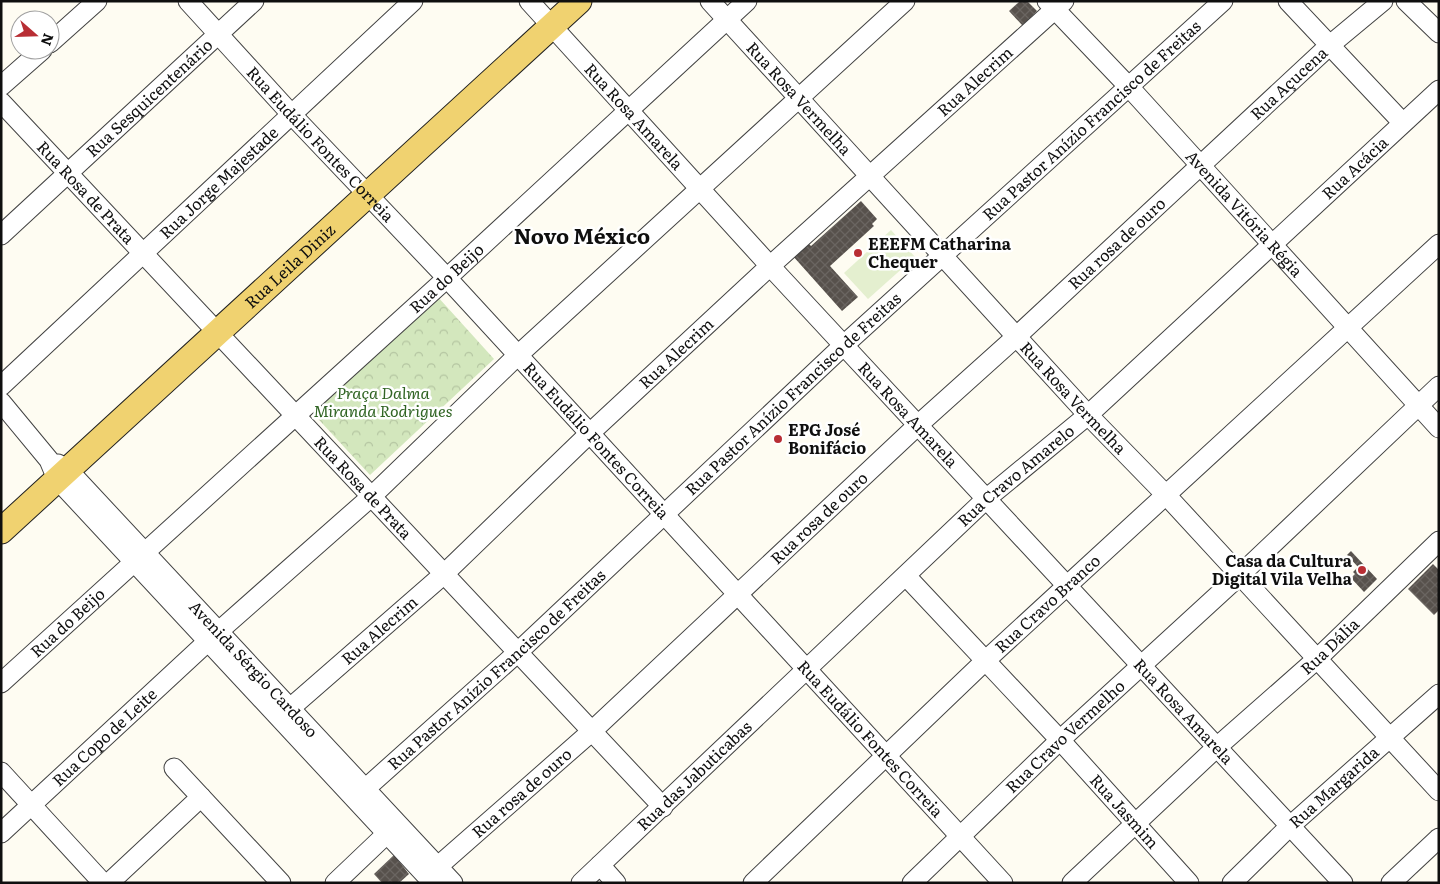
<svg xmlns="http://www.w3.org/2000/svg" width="1440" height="884" font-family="Literata,serif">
<defs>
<pattern id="park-crowns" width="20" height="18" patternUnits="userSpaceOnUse" patternTransform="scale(1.25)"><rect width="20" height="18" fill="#d3e7bd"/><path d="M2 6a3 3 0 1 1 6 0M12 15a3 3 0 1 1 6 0" fill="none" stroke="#b4c5a1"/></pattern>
<pattern id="building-cross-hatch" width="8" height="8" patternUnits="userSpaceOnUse" patternTransform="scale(1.25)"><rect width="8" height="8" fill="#57514c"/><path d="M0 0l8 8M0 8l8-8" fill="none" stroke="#6a6561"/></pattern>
</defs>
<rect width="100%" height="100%" fill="#fefcf2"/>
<!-- park -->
<path fill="url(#park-crowns)" d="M437 296 494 359 370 475 309 409Z"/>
<!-- pitch -->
<path fill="#e4efcf" d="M891 230 915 257 868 299 844 273Z"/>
<!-- building -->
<g fill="url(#building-cross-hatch)">
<path d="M1020 1H1027L1037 11 1023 26 1009 11Z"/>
<path d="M861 201 877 219 872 224 874 226 830 266 858 297 842 311 792 255 807 242 811 246Z"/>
<path d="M1351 551 1377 579 1364 592 1351 578 1355 574 1353 572 1358 567 1347 555Z"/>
<path d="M1433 564 1439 570V610L1434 615 1408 589Z"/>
<path d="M394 855 409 874 399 883H382L374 874Z"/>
</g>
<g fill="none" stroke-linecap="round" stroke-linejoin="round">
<defs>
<g id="minor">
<path id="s1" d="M188 1 292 115 447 278 1003 883"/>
<path id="s2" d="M529 1 770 266 1343 883"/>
<path id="s3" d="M710 1 1088 415 1167 496 1439 791"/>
<path id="s4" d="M1047 1 1130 88 1439 428"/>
<path d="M1288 1 1402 122"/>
<path d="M1406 1 1439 33"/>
<path d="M50 43 97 1"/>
<path d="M1 86 42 50"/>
<path id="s5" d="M1 102 663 807"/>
<path id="s6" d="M1 235 254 1"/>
<path id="s7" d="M1 386 413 1"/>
<path d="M1 402 49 460 57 479 433 883"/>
<path id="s8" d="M58 464 67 469 453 883"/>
<path id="s9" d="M906 576 1060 740 1189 883"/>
<path id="s10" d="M1 683 447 278 747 1"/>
<path id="s11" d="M280 717 444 574 590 433 770 266 1064 1"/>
<path d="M174 768 281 883"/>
<path d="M1 772 103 883"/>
<path id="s12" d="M355 798 517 653 844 345 1223 1"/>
<path id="s13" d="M1 833 219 631 372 496 517 356 905 1"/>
<path d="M600 865 616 883"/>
<path id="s14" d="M427 876 591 732 918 425 1017 336 1330 45 1383 1"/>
<path d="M109 883 201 797"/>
<path d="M335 883 397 824"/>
<path id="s15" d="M581 883 986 499 1088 415 1439 90"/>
<path id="s16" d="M753 883 985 661 1439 244"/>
<path id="s17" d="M912 883 1060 740 1240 575 1439 386"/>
<path id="s18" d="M1072 883 1217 747 1318 658 1439 541"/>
<path id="s19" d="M1232 883 1289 827 1439 694"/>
<path d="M1391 883 1439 838"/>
</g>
<g id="major">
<path id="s20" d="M1 531 579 1"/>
</g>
</defs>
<!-- minor casing -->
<use href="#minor" stroke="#424242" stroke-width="21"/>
<!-- major casing -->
<use href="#major" stroke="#202020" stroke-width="27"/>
<!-- minor -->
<use href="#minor" stroke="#fff" stroke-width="19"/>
<!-- major -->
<use href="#major" stroke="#f0d270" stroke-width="25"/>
</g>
<!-- markers -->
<g fill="#b82e34" stroke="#fff" stroke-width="2">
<circle cx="858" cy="253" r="5"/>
<circle cx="778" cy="439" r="5"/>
<circle cx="1362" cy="570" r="5"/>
</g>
<g text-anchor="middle" stroke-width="5" stroke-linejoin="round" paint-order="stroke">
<!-- street labels -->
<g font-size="16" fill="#0f0f0f" stroke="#fff">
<text dy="6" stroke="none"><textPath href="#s11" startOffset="942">Rua Alecrim</textPath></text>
<text dy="6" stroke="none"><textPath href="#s14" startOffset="1171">Rua Açucena</textPath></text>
<text dy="6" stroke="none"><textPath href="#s6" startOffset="202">Rua Sesquicentenário</textPath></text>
<text dy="6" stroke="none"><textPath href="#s3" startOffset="132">Rua Rosa Vermelha</textPath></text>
<text dy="6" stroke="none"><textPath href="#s2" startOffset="156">Rua Rosa Amarela</textPath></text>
<text dy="6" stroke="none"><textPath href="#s12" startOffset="1001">Rua Pastor Anízio Francisco de Freitas</textPath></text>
<text dy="6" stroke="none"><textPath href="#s1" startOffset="195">Rua Eudálio Fontes Correia</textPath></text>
<text dy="6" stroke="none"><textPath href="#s15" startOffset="1054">Rua Acácia</textPath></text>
<text dy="6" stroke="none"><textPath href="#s7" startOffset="298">Rua Jorge Majestade</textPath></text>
<text dy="6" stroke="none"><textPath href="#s5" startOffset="124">Rua Rosa de Prata</textPath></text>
<text dy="6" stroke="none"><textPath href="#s4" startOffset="290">Avenida Vitória Régia</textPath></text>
<text dy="6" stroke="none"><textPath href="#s14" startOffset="936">Rua rosa de ouro</textPath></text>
<text dy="6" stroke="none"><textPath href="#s20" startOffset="392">Rua Leila Diniz</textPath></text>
<text dy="6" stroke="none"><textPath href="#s10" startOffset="602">Rua do Beijo</textPath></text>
<text dy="6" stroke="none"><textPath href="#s11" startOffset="538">Rua Alecrim</textPath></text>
<text dy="6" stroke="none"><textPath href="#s12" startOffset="596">Rua Pastor Anízio Francisco de Freitas</textPath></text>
<text dy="6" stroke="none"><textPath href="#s3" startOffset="538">Rua Rosa Vermelha</textPath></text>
<text dy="6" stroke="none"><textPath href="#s2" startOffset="561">Rua Rosa Amarela</textPath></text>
<text dy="6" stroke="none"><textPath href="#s1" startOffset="600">Rua Eudálio Fontes Correia</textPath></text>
<text dy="6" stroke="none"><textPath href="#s15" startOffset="596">Rua Cravo Amarelo</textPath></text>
<text dy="6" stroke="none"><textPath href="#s5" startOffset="529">Rua Rosa de Prata</textPath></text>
<text dy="6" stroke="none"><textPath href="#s14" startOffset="531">Rua rosa de ouro</textPath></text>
<text dy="6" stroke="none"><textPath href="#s16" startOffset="406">Rua Cravo Branco</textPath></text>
<text dy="6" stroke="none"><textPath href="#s10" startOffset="90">Rua do Beijo</textPath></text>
<text dy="6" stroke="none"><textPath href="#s11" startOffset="132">Rua Alecrim</textPath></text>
<text dy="6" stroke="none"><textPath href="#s18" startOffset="350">Rua Dália</textPath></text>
<text dy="6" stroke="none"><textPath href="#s8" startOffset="284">Avenida Sérgio Cardoso</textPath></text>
<text dy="6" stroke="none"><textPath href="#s12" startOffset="191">Rua Pastor Anízio Francisco de Freitas</textPath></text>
<text dy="6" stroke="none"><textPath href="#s2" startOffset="966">Rua Rosa Amarela</textPath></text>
<text dy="6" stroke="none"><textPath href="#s17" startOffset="212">Rua Cravo Vermelho</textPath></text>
<text dy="6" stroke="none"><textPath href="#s13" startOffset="141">Rua Copo de Leite</textPath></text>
<text dy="6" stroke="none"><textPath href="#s1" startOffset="1005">Rua Eudálio Fontes Correia</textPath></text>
<text dy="6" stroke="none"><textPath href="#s15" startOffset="156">Rua das Jabuticabas</textPath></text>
<text dy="6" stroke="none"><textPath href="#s19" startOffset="140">Rua Margarida</textPath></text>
<text dy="6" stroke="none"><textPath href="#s14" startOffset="126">Rua rosa de ouro</textPath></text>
<text dy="6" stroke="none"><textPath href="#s9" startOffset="321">Rua Jasmim</textPath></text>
</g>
<!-- poi labels -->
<g font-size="16" font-weight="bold" fill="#0f0f0f" stroke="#fff" text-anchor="start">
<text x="868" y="250">EEEFM Catharina<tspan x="868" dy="18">Chequer</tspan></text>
<text x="788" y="436">EPG José<tspan x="788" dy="18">Bonifácio</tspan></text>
<text x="1352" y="567" text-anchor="end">Casa da Cultura<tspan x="1352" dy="18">Digital Vila Velha</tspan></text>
</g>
<!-- park labels -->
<g font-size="16" font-style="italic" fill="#306423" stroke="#fff">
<text x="383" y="399">Praça Dalma<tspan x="383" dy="18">Miranda Rodrigues</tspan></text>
</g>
<!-- district labels -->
<g font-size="21" font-weight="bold" fill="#0f0f0f" stroke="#fff">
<text x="582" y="244">Novo México</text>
</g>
</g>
<!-- border -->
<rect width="1440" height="884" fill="none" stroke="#0f0f0f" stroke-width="5"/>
<!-- north arrow -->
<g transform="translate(35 35) rotate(110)"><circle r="24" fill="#ffffff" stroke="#9f9f9f"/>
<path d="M0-4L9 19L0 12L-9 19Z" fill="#b82e34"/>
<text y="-8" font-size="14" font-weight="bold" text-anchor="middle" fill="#0f0f0f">N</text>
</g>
</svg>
